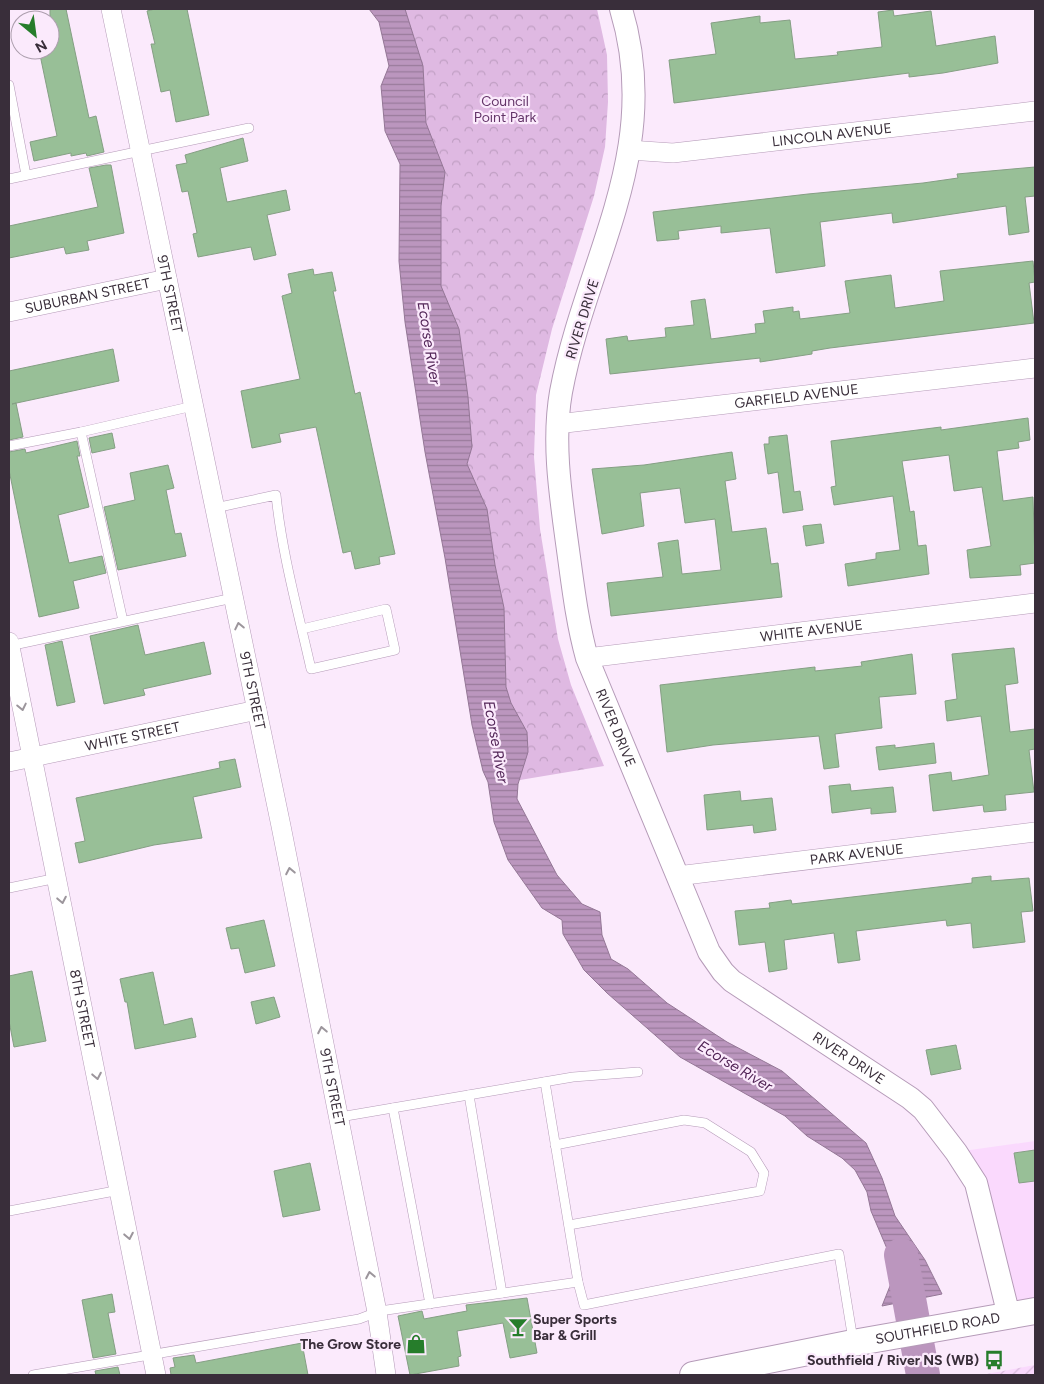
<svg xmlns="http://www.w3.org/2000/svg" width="1044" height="1384" font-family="Figtree,sans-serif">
<defs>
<pattern id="industrial-furrows" width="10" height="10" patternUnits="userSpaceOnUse" patternTransform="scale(1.25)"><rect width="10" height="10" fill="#fad9fd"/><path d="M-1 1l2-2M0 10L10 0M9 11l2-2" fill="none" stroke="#d7bbda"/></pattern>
<pattern id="park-crowns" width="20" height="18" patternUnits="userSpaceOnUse" patternTransform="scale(1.25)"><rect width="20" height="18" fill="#dfb9e2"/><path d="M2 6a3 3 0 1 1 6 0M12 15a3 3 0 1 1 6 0" fill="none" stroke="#c09fc3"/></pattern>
<pattern id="water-rules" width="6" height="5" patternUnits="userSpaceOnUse" patternTransform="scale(1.25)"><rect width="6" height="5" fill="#bb96be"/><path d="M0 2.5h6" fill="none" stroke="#997b9b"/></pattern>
</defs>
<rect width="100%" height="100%" fill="#fbeafc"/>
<!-- built -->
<path fill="#fad9fd" d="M1035 1141V1311L1009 1316 956 1152Z"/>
<!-- industrial -->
<path fill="url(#industrial-furrows)" d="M1035 1365V1375H981Z"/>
<!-- park -->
<path fill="url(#park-crowns)" d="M380 9H597L607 55 608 102 605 147 594 196 552 329 536 395 534 457 540 529 558 639 571 685 604 766 502 783 408 136Z"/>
<!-- water -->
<path fill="url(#water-rules)" stroke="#947796" d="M369 9H405L423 66 426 123 445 172 441 206V286L459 329 468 397 472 447 467 464 487 509 495 565 504 608 506 687 511 703 527 732 528 752 518 784 517 799 557 875 582 904 600 912 602 935 611 959 628 969 667 1003 727 1042 782 1071 866 1143 882 1178 895 1216 925 1260 942 1294 882 1306 892 1281 888 1251 871 1211 867 1192 855 1170 842 1158 807 1136 785 1116 680 1057 607 993 584 970 563 934 562 920 542 908 508 860 494 822 488 782 483 771 472 725 445 558 425 452 405 322 399 261 400 164 385 131 381 86 389 66 379 22Z"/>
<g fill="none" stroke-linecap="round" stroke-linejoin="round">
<!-- river -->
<path stroke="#bb96be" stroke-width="34" d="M901 1255 923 1375"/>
</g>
<!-- building -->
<g fill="#98bf97" stroke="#859f84">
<path d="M50 9H66L89 118 96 116 104 152 87 156 86 153 71 156V153L34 161 30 142 57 136 39 50H50Z"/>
<path d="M155 9H187L209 115 176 122 170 90 161 92 151 44H155L147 11Z"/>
<path d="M893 10 894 16 931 11 936 46 995 36 998 63 943 73 909 77V73L674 103 669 60 716 54 711 23 760 16V23L790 20 795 59 838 55 837 52 882 47 878 12Z"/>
<path d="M243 138 248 161 220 168 227 202 286 190 290 210 267 215 276 255 254 260 251 247 198 257 193 234 197 233 188 191 182 192 176 165 187 163 185 155Z"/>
<path d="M106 165H111L124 233 87 241 89 250 66 254 64 247 9 258V226L98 207 89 168Z"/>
<path d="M1035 167V196L1025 197 1029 232 1009 235 1006 206 893 223 892 213 820 222 825 266 776 273 770 228 721 233V226L678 231 679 239 657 241 653 212 808 194 923 183 958 178 957 174Z"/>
<path d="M1033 261 1035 282 1029 283 1034 323 830 348 812 351V354L760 362V358L610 374 606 339 627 336 628 341 666 337 665 328 694 325 691 301 705 299 711 339 756 333 755 324 765 323 763 311 793 307V312L799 311 800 319 850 313 845 281 891 275 895 308 944 301 940 271Z"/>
<path d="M313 269 314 275 332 272 336 291H333L355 394 360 392 395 554 379 557 380 564 355 569 351 551 343 553 316 427 279 434 281 442 252 448 241 391 300 379 282 296 292 293 288 274Z"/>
<path d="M113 349 119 381 12 404 16 403 23 437 9 440V371Z"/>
<path d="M1028 418 1030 440 1018 442 1019 448 997 451 1003 501 1033 497 1035 563 1020 565 1021 575 970 578 967 550 991 546 982 487 954 491 949 455 902 461 910 512 914 511 918 546 926 545 929 574 848 586 845 564 876 559V553L900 550 893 496 834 505 831 487 836 486 831 441 941 427V430Z"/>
<path d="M112 433 115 448 92 453 89 438Z"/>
<path d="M787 435 794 492 800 491 803 510 783 513 778 472 768 474 764 444H769V437Z"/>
<path d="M77 441 80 456H77L89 507 58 515 69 563 102 556 106 573 73 581 79 608 39 617 9 470V452L25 449 26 453Z"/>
<path d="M732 452 736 479 725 481 732 532 766 528 771 564 778 563 782 597 611 616 607 583 663 577 658 543 678 540 682 574 721 570 715 519 685 523 680 488 640 493 644 526 602 534 592 469 644 465Z"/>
<path d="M168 465 174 488 166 490 175 534 181 533 186 556 118 570 104 507 135 500 130 473Z"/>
<path d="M821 524 824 543 806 546 803 526Z"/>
<path d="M138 625 145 655 204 642 211 674 143 689 145 695 104 704 90 636Z"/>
<path d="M62 641 75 702 57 706 45 645Z"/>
<path d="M1014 648 1018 683 1005 685 1010 732 1035 729V749L1029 750 1034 792 1005 795 1006 810 984 812 983 805 933 811 929 775 951 772 952 781 989 775 981 716 947 721 945 701 957 699 952 654Z"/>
<path d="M912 654 916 694 879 697 882 728 835 734 839 767 824 769 819 736 713 745 667 752 660 685 815 667V671L862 666 861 662Z"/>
<path d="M934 743 936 763 879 770 876 747 895 745V748Z"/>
<path d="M235 759 241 787 193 797 202 838 154 845 79 863 75 843 85 841 76 798 220 768 219 762Z"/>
<path d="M850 784 851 791 893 787 896 812 871 814V808L832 813 829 786Z"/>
<path d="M740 791 741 801 772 798 776 830 754 833 753 825 707 830 704 795Z"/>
<path d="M991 876V881L1029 878 1033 911 1021 912 1025 942 973 948 971 923 947 926 946 920 856 931 860 960 838 963 834 933 784 940 787 969 769 972 765 942 739 945 735 911 770 908 769 903 791 900 792 904 972 883V878Z"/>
<path d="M264 920 275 966 245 973 239 948 231 949 226 928Z"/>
<path d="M32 971 46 1041 14 1047 9 1021V976Z"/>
<path d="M153 972 164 1025 192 1018 196 1037 135 1049 127 1002H125L120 979Z"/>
<path d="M274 997 280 1017 256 1024 251 1002Z"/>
<path d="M956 1045 961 1069 931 1075 926 1050Z"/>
<path d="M1035 1150V1181L1019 1183 1014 1153Z"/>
<path d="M310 1163 320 1210 283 1217 274 1171Z"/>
<path d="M112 1294 115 1312 108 1313 116 1354 93 1358 82 1300Z"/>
<path d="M527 1298 537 1353 510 1358 503 1323 457 1331 461 1356 458 1357 459 1366 410 1375 398 1316 422 1311 424 1319 467 1311 466 1305Z"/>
<path d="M302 1343 308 1375H171L170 1368 175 1367 173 1358 194 1355 196 1363Z"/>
<path d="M118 1367 120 1375H96L95 1371Z"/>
</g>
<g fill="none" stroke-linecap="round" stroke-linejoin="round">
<defs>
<g id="service">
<path d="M9 85 26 175"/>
<path d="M9 179 249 128"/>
<path d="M81 432 123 621"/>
<path d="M9 446 81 432 193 406"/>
<path d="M215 508 276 495C282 554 298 611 311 669L395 650 386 609 302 629"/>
<path d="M9 646 233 598"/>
<path d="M9 888 57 878"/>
<path d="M545 1082 578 1282 584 1305 839 1254 853 1340"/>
<path d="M469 1095 502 1293"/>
<path d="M393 1108 430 1304"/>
<path d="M340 1117 573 1077 638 1072"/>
<path d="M555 1145 684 1120 705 1123 751 1152 764 1173 760 1191 569 1225"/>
<path d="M9 1211 120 1190"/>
<path d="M33 1375 359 1319 380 1311 578 1282"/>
</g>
<g id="minor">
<path id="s1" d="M111 9 281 826 377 1312 386 1375"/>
<path id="s2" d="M629 150 673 153 1035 111"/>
<path id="s3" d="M9 312 167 279"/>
<path id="s4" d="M557 424 1035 368"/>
<path id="s5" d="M9 642 156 1375"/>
<path id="s6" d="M587 658 1035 603"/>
<path id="s7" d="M9 762 257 710"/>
<path id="s8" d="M677 876 1035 832"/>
</g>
<g id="tertiary">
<path id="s9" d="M621 9C664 151 586 259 561 392 552 443 561 498 568 550 573 586 577 622 587 658L709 952 723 972 732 981 910 1098 923 1109 956 1152 976 1183 1009 1316"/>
</g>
<g id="secondary">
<path id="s10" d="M693 1375 853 1343 1035 1311"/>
</g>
</defs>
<!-- service casing -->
<use href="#service" stroke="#b59bb8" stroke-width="10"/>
<!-- minor casing -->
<use href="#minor" stroke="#b59bb8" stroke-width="20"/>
<!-- tertiary casing -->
<use href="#tertiary" stroke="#b59bb8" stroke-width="24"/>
<!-- secondary casing -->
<use href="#secondary" stroke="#b59bb8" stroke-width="28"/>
<!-- service -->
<use href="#service" stroke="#fff" stroke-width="9"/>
<!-- minor -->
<use href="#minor" stroke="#fff" stroke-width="19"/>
<!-- tertiary -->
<use href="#tertiary" stroke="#fff" stroke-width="22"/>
<!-- secondary -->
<use href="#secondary" stroke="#fff" stroke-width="26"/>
</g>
<!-- one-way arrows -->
<defs><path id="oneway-chevron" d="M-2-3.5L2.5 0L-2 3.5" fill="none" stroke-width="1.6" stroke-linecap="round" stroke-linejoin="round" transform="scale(1.25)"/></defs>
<g stroke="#9c969c">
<use href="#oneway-chevron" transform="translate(239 626) rotate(-102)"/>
<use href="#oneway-chevron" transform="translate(22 707) rotate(78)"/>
<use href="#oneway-chevron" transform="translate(290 871) rotate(-101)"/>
<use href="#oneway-chevron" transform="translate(62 900) rotate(79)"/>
<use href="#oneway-chevron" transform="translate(322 1030) rotate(-101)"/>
<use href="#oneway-chevron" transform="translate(97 1076) rotate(79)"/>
<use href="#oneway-chevron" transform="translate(129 1236) rotate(79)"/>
<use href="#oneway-chevron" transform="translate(370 1275) rotate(-101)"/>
</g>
<!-- icons -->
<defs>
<symbol id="bar-bare" viewBox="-9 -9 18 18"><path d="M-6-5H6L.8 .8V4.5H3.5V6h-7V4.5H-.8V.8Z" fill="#267d2b" stroke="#fbeafc" stroke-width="2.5" paint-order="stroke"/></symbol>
<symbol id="shop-bare" viewBox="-9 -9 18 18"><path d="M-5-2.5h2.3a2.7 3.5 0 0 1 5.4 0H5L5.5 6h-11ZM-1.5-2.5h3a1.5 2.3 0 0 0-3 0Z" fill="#267d2b" stroke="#fbeafc" stroke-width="2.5" paint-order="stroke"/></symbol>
<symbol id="bus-bare" viewBox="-9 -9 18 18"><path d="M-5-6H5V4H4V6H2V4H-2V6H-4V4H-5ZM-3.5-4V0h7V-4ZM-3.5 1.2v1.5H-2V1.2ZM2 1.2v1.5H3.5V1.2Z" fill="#267d2b" stroke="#fbeafc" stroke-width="2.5" paint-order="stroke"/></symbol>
</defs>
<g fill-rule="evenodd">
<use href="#bar-bare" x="504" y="1313" width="28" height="28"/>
<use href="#shop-bare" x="402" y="1330" width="28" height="28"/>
<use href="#bus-bare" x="980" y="1346" width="28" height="28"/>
</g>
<g text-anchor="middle" stroke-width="4.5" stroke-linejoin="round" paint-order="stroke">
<!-- park labels -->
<g font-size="14" fill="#633468" stroke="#fbeafc">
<text x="505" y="106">Council<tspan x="505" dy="16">Point Park</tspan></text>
</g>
<!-- street labels -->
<g font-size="14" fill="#392e3a" stroke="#fbeafc">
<text dy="5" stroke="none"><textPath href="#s2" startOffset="204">LINCOLN AVENUE</textPath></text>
<text dy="5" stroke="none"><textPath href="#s3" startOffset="80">SUBURBAN STREET</textPath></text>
<text dy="5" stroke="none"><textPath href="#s1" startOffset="291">9TH STREET</textPath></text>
<text transform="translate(582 319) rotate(-73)" y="5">RIVER DRIVE</text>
<text dy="5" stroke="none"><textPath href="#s4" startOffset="241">GARFIELD AVENUE</textPath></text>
<text dy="5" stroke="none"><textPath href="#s6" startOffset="226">WHITE AVENUE</textPath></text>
<text dy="5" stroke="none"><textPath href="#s1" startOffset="696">9TH STREET</textPath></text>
<text dy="5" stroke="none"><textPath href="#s9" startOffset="738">RIVER DRIVE</textPath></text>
<text dy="5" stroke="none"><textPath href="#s7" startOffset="126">WHITE STREET</textPath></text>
<text dy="5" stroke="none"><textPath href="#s8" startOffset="181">PARK AVENUE</textPath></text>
<text dy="5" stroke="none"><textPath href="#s5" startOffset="374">8TH STREET</textPath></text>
<text dy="5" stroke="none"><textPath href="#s9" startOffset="1158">RIVER DRIVE</textPath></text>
<text dy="5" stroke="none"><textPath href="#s1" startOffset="1101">9TH STREET</textPath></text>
<text dy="5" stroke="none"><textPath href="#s10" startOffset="249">SOUTHFIELD ROAD</textPath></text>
</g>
<!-- poi labels -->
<g font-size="14" font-weight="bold" fill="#392e3a" stroke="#fbeafc" text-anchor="end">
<text x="533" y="1324" text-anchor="start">Super Sports<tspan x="533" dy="16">Bar &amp; Grill</tspan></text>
<text x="401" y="1349">The Grow Store</text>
<text x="979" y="1365">Southfield / River NS (WB)</text>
</g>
<!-- water labels -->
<g font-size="15" font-style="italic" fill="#512456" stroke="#fbeafc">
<text transform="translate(429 343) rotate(81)" y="5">Ecorse River</text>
<text transform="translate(496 742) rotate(80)" y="5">Ecorse River</text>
<text transform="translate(735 1066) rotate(31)" y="5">Ecorse River</text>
</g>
</g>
<!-- border -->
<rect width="1044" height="1384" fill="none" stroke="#392e3a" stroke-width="20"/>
<!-- north arrow -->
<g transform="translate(35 35) rotate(151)"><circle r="24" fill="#fbeafc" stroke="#ad9fae"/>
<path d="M0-4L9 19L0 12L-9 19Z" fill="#267d2b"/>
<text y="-8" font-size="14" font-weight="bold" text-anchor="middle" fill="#392e3a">N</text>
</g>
</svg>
